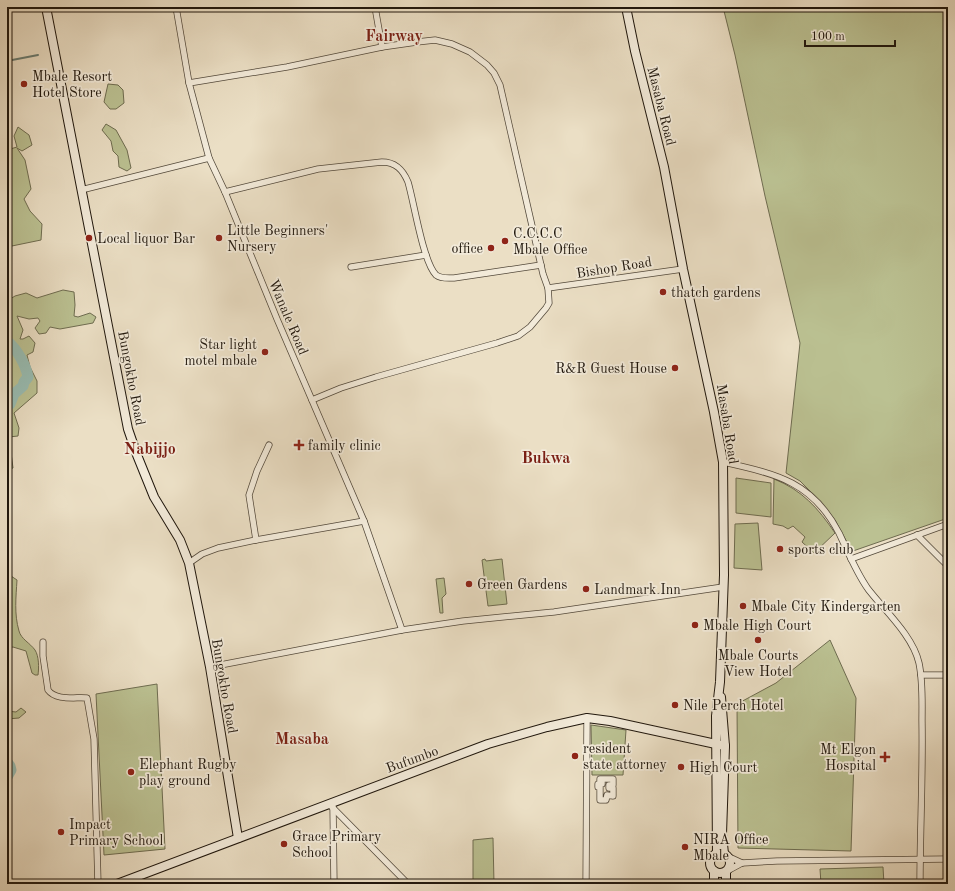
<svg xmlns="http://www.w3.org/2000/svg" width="955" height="891" font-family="'Old Standard TT',serif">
<rect width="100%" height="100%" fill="#ebdfc5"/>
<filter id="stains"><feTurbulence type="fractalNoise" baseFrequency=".005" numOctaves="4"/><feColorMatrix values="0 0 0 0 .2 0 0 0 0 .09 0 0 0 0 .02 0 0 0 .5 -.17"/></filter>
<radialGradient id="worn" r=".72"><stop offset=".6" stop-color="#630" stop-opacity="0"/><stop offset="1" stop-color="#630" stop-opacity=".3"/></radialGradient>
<!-- green -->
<g fill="#bbc192" stroke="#6e6c50">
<path d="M723 7H948V518L853 551 850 548 835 520 817 498 800 481 786 473 800 343 765 196 735 55Z"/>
<path d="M108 84 118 85 123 90 124 103 116 109H110L104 102Z"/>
<path d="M106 124 116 130 127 150 131 168 127 171 119 167 118 156 113 151 111 141 102 130Z"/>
<path d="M18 127 29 135 32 145 22 151 17 148 25 160 31 189 24 199 30 211 42 224 41 240 7 247V150L17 147 14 136Z"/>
<path d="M63 290 74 292 75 305 74 316 78 317 90 313 96 317 93 323 60 329 50 327 46 333 39 334 35 328 40 321 38 318 29 319 17 316 23 330 20 339H23L29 336 35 343 33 352 27 355 30 367 37 381V393L14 413 19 428 18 436 9 437 13 468 7 470V301L15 296 26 293 37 298Z"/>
<path d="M736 478 771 483V517L736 513Z"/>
<path d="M774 479C802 490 818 508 835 533L814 553 802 542 805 537 793 526 788 529 783 526 773 524Z"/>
<path d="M758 523 762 570 734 568 735 524Z"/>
<path d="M485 559 486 561 502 559 507 604 488 606 482 560Z"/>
<path d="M11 576 17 580C16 597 14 614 19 631 21 639 30 643 35 650 39 656 39 668 38 675H35L32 673 26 651 13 647 7 648V578Z"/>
<path d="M444 578 446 594 442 598 443 613H440L436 579Z"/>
<path d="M830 640 856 698 851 851 738 848 737 704 776 683Z"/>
<path d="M157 684 165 849 104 855 96 694Z"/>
<path d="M21 708 26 712 19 718 7 719V711L16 712Z"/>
<path d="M591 725 626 730 623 775H592Z"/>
<path d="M493 838 494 884H499H478L473 881V840Z"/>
<path d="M883 867 884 884H821L820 869Z"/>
</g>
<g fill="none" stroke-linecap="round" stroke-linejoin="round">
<!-- stream -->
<path stroke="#687b71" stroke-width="2" d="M7 61 38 55"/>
<!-- river -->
<g stroke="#98bdb3" stroke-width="11">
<path d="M7 341C17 349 26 365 28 377L24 382 23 386 14 394 10 404 7 406"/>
<path d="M7 762 10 766 11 770 7 777"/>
</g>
<defs>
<g id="street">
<path d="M176 7 189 83 209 158 225 192 277 319 364 521 402 630"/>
<path d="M375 7 382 47"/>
<path d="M189 83 287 67 382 47 417 42 435 40 452 44 470 52 487 65 494 73 500 85 535 239 543 274 548 288 549 303 546 308 530 327 518 336 497 343 376 377 341 388 312 400"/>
<path d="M81 190 209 158"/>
<path d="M225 192 318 169 382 162C396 162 403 170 408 182 414 202 423 262 436 275 441 279 448 278 454 278L541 265"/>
<path d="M351 267 426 255"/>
<path d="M548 288 683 269"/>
<path d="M723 462C776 474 812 481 839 533 848 552 856 572 868 589 885 611 913 636 919 663 923 682 922 702 922 721 923 775 920 830 920 884"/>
<path d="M917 535 948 566"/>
<path d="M256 540 249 495 257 471 269 445"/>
<path d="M851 559 948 524"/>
<path d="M189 563 202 554 218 548 256 540 364 521"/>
<path d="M43 642V656L48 690C56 701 75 697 87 698L94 739 98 884"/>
<path d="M210 667 402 630 463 621 554 612 723 587"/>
<path d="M921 675H948"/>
<path d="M613 779V785H609V788H613V796L607 795 606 800H600V787H598V784H602V782H600V779H613"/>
<path d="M329 804 408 884"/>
<path d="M333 807 334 884"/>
<path d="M729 857 742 863"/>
<path d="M729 870 742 863 777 861 948 859"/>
<path d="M586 884 587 718"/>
</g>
<g id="secondary">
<path d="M46 7 128 429 137 455 154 497 180 540 189 563 210 667 238 838"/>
<path d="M626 7 635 51 664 167 683 269 714 412 723 462 724 575 720 682 716 716 717 854"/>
<path d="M721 697 725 746 722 834 724 854"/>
<circle cx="720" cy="863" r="10"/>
<path d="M714 871V884"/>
<path d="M726 872V884"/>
<path d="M117 884 488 744 547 727 587 718 610 721 725 746"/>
</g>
</defs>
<!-- street casing -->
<use href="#street" stroke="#53493b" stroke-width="7"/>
<!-- secondary casing -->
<use href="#secondary" stroke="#20170d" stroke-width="10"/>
<!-- street -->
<use href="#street" stroke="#f2ead9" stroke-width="5.5"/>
<!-- secondary -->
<use href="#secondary" stroke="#f2ead9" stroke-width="8"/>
</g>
<!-- markers -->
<g fill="#8f2418" stroke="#f2ead9" stroke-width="1.5">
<circle cx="24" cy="84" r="4"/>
<circle cx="89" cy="238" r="4"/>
<circle cx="219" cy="238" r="4"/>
<circle cx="505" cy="241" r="4"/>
<circle cx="491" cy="248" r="4"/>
<circle cx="663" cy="292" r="4"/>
<circle cx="265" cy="352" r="4"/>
<circle cx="675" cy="368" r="4"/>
<path d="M297 439h4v4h4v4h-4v4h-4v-4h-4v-4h4z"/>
<circle cx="780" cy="549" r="4"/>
<circle cx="469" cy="584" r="4"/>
<circle cx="586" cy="589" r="4"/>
<circle cx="743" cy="606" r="4"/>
<circle cx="695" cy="625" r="4"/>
<circle cx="758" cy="640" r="4"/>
<circle cx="675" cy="705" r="4"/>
<circle cx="575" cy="756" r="4"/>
<path d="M883 751h4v4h4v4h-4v4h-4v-4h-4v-4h4z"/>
<circle cx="681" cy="767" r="4"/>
<circle cx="131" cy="772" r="4"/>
<circle cx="61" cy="832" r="4"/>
<circle cx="284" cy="844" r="4"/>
<circle cx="685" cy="847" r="4"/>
</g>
<g text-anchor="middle" stroke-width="3.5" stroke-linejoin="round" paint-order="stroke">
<!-- poi labels -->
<g font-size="14" fill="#20170d" stroke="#f2ead9" text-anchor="start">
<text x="32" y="81">Mbale Resort<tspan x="32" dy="16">Hotel Store</tspan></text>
<text x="227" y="235">Little Beginners'<tspan x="227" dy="16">Nursery</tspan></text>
<text x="513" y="238">C.C.C.C<tspan x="513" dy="16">Mbale Office</tspan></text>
<text x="97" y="243">Local liquor Bar</text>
<text x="483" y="253" text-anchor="end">office</text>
<text x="671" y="297">thatch gardens</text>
<text x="257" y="349" text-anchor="end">Star light<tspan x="257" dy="16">motel mbale</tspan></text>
<text x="667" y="373" text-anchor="end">R&amp;R Guest House</text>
<text x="308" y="450">family clinic</text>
<text x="788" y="554">sports club</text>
<text x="477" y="589">Green Gardens</text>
<text x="594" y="594">Landmark Inn</text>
<text x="751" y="611">Mbale City Kindergarten</text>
<text x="703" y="630">Mbale High Court</text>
<text x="758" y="660" text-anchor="middle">Mbale Courts<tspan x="758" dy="16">View Hotel</tspan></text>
<text x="683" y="710">Nile Perch Hotel</text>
<text x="583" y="753">resident<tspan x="583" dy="16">state attorney</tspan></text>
<text x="876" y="754" text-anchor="end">Mt Elgon<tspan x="876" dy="16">Hospital</tspan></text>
<text x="139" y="769">Elephant Rugby<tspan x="139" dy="16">play ground</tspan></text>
<text x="689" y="772">High Court</text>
<text x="69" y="829">Impact<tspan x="69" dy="16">Primary School</tspan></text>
<text x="292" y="841">Grace Primary<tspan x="292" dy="16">School</tspan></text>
<text x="693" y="844">NIRA Office<tspan x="693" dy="16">Mbale</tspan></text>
</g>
<!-- street labels -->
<g font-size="14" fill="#20170d" stroke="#f2ead9">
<text transform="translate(662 106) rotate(76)" y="5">Masaba Road</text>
<text transform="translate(614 267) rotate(-9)" y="5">Bishop Road</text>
<text transform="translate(289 317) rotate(67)" y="5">Wanale Road</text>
<text transform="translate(132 378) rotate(79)" y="5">Bungokho Road</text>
<text transform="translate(728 424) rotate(81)" y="5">Masaba Road</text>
<text transform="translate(225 686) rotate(80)" y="5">Bungokho Road</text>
<text transform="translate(412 759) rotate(-20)" y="5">Bufumbo</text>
</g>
<!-- quarter labels -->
<g font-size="16" font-weight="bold" fill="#7a1f14" stroke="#f2ead9">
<text x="394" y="41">Fairway</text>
<text x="150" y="454">Nabijjo</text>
<text x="546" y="463">Bukwa</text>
<text x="302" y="744">Masaba</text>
</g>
</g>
<!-- margin -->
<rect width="955" height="891" fill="none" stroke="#ebdfc5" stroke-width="24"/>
<rect x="8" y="8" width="939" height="875" fill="none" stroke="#20170d" stroke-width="2"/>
<rect x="12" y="12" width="931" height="867" fill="none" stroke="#20170d"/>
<!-- scale -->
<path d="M805 40v6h90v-6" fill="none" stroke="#20170d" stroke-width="2"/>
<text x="811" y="40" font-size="12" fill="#20170d" stroke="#f2ead9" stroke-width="3" paint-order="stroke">100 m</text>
<rect width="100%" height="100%" filter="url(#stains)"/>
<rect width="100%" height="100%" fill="url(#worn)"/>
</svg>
